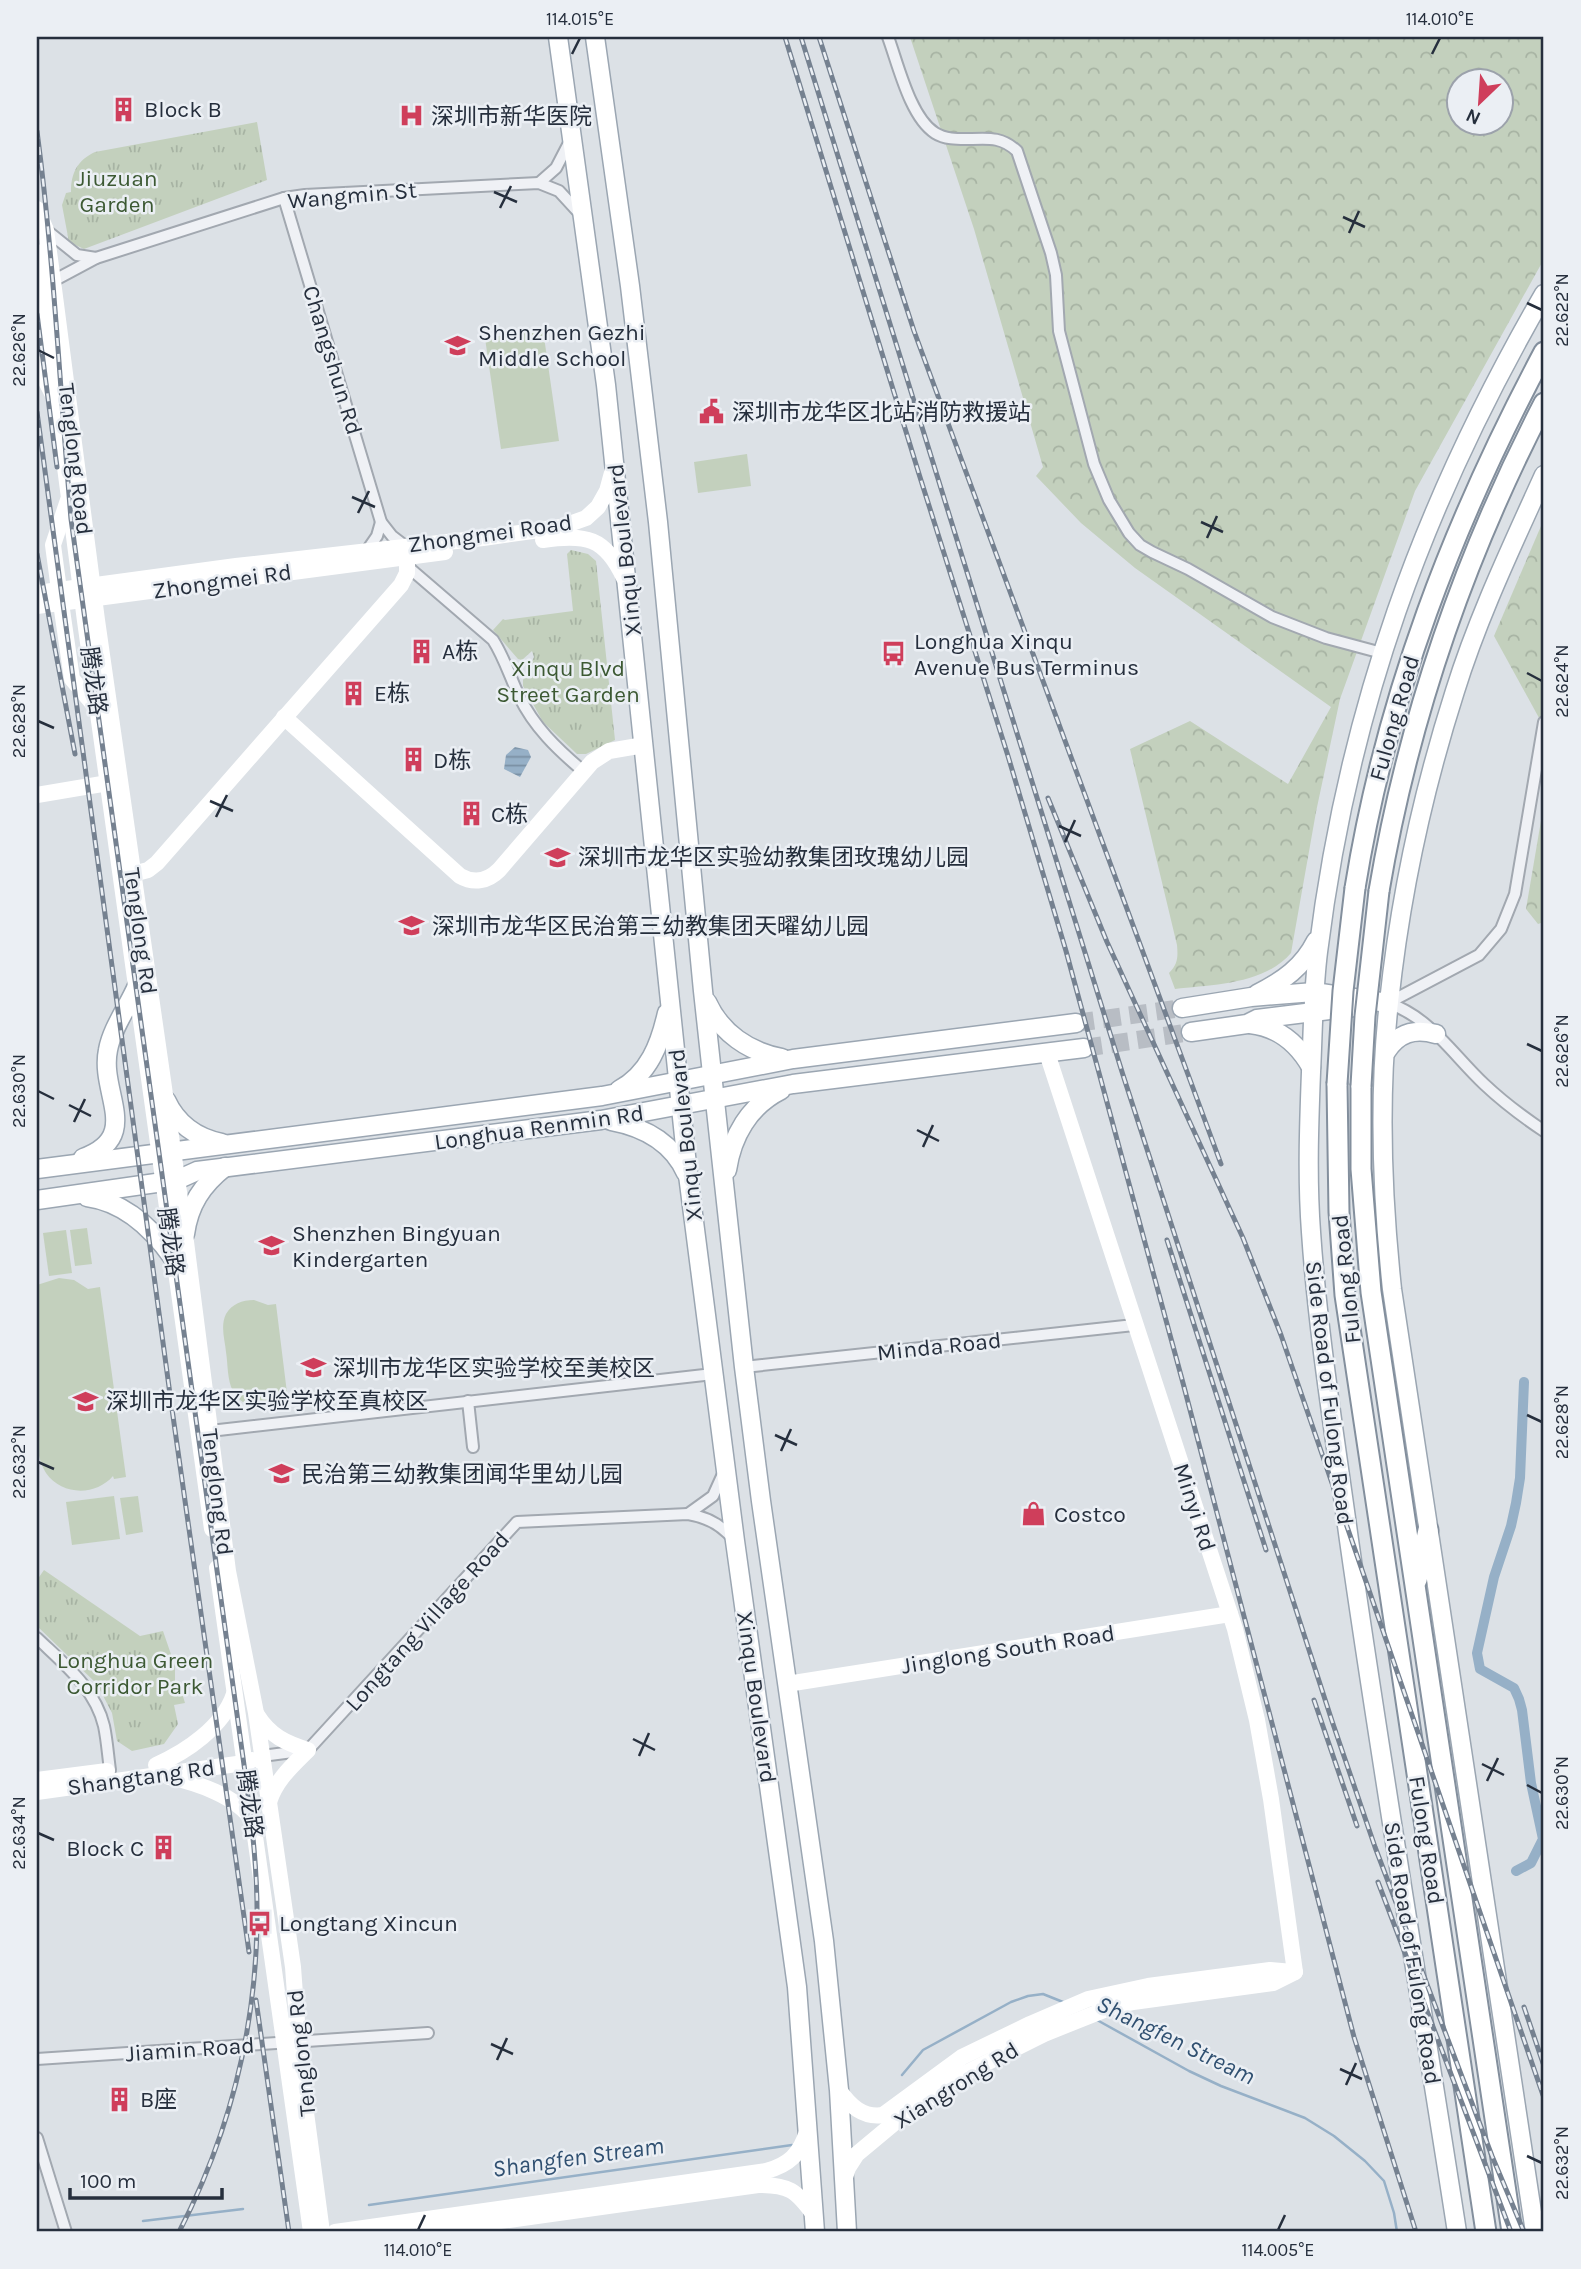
<svg xmlns="http://www.w3.org/2000/svg" width="1581" height="2269" font-family="Karla,'Noto Sans SC',sans-serif">
<defs>
<pattern id="forest-crowns" width="20" height="18" patternUnits="userSpaceOnUse" patternTransform="scale(1.75)"><rect width="20" height="18" fill="#c3d0bd"/><path d="M2 6a3 3 0 1 1 6 0M12 15a3 3 0 1 1 6 0" fill="none" stroke="#a7b3a3"/></pattern>
<pattern id="park-tufts" width="24" height="20" patternUnits="userSpaceOnUse" patternTransform="scale(1.75)"><rect width="24" height="20" fill="#c3d0bd"/><path d="M3 7l-1-3M5 7V3M7 7l1-3M15 17l-1-3M17 17v-4M19 17l1-3" fill="none" stroke="#a7b3a3"/></pattern>
<pattern id="water-rules" width="6" height="5" patternUnits="userSpaceOnUse" patternTransform="scale(1.75)"><rect width="6" height="5" fill="#96b0c7"/><path d="M0 2.5h6" fill="none" stroke="#7a90a3"/></pattern>
</defs>
<rect width="100%" height="100%" fill="#dce1e6"/>
<!-- green -->
<g fill="#c3d0bd">
<path d="M543 330 559 441 501 449 485 338Z"/>
<path d="M747 454 751 486 698 493 694 462Z"/>
<path d="M87 1228 92 1264 75 1266 70 1230Z"/>
<path d="M66 1230 72 1273 49 1276 43 1233Z"/>
<path d="M59 1278 74 1280 88 1289 100 1287 126 1477 114 1479 113 1476C96 1496 62 1496 46 1473 40 1463 38 1453 37 1442V1285Z"/>
<path d="M254 1300 268 1305 276 1304 288 1401 281 1402 279 1395C266 1408 242 1410 233 1391 227 1380 228 1364 226 1352 225 1340 220 1326 226 1314 232 1304 242 1300 254 1300Z"/>
<path d="M114 1496 120 1539 72 1545 66 1502Z"/>
<path d="M138 1496 143 1532 126 1535 120 1498Z"/>
</g>
<!-- forest -->
<g fill="url(#forest-crowns)" fill-rule="evenodd">
<path d="M910 37H1544V259L1415 491 1340 699 1316 812 1291 953C1265 984 1213 985 1175 989L1169 973C1178 964 1178 957 1177 945L1130 749 1190 721 1288 784 1331 707 1135 568 1081 523 1036 476 1043 467 974 229ZM1458 80H1500V122H1458Z"/>
<path d="M1544 519V727L1494 636Z"/>
<path d="M1544 803V922L1538 924 1526 909Z"/>
</g>
<!-- park -->
<g fill="url(#park-tufts)">
<path d="M257 122 267 180 84 249 69 242 62 205 66 193 71 192C71 172 78 160 95 152Z"/>
<path d="M571 550 588 554 596 561 615 740 586 754H577L543 722 523 686V680L534 657 532 651 522 660 518 659 493 630 503 619 505 620 573 611 567 554Z"/>
<path d="M44 1570 140 1636 163 1631 175 1666V1684L182 1693 185 1703 174 1705 178 1724 164 1744 132 1751 117 1741 112 1713 97 1684 37 1626V1580Z"/>
</g>
<!-- water -->
<path fill="url(#water-rules)" d="M515 747 528 750 531 757 520 777 504 769 506 755Z"/>
<g fill="none" stroke-linecap="round" stroke-linejoin="round">
<!-- stream -->
<g stroke="#96b0c7" stroke-width="2.5">
<path d="M1097 2020 1189 2071 1221 2086 1305 2118 1334 2136 1365 2161 1384 2181 1394 2213 1397 2232"/>
<path d="M902 2075 923 2050 1011 2002 1028 1996 1043 1994 1063 2002"/>
<path d="M369 2205 792 2145"/>
<path d="M143 2221 243 2209"/>
</g>
<!-- canal -->
<path stroke="#96b0c7" stroke-width="10" d="M1516 1871 1531 1863 1543 1839 1531 1783 1522 1710 1519 1699 1514 1688 1480 1669 1477 1653 1494 1577 1511 1526 1516 1503 1520 1478 1524 1382"/>
<!-- primary-tunnel -->
<g stroke="#b8bdc4" stroke-width="18" stroke-dasharray="18 9" stroke-linecap="butt">
<path d="M1076 1023 1182 1008"/>
<path d="M1084 1048 1191 1032"/>
</g>
<defs>
<g id="street">
<path d="M888 37C898 64 910 117 935 133 946 140 960 139 972 139 991 138 1003 138 1017 151L1051 253 1056 275 1059 331 1094 464 1109 500 1129 533 1140 545 1152 552 1188 569 1272 617 1326 638 1382 653"/>
<path d="M539 183 556 168 570 141"/>
<path d="M284 198 381 522 392 536 405 546"/>
<path d="M46 230 77 255 96 258"/>
<path d="M53 281 96 258 284 198 305 195 539 183 559 191 581 215"/>
<path d="M368 549 377 536 381 522"/>
<path d="M407 566 493 640C504 657 510 677 519 696 534 727 557 749 583 771"/>
<path d="M1388 1003 1479 955 1501 929 1515 894 1544 722"/>
<path d="M1388 1003C1430 1017 1453 1055 1484 1084 1502 1101 1523 1117 1544 1131"/>
<path d="M744 1367 1134 1325"/>
<path d="M468 1401 473 1447"/>
<path d="M210 1431 713 1374"/>
<path d="M688 1514 713 1496 723 1474"/>
<path d="M37 1638C64 1664 95 1688 104 1726 107 1740 108 1756 110 1770"/>
<path d="M262 1756 308 1750 517 1522 688 1514C707 1517 722 1525 734 1540"/>
<path d="M37 2059 428 2033"/>
<path d="M37 2138 66 2232"/>
</g>
<g id="primary">
<path d="M558 37 606 385 688 1175 735 1541 797 1987 815 2232"/>
<path d="M595 37 630 286 658 522 703 991 744 1367 761 1501 824 1941 839 2090 847 2232"/>
<path d="M1257 994C1283 981 1303 967 1316 941"/>
<path d="M707 1002C721 1033 749 1052 782 1058"/>
<path d="M1182 1008 1251 997 1314 992 1381 1002"/>
<path d="M1250 1024C1278 1027 1298 1044 1311 1067"/>
<path d="M1191 1032 1247 1024 1257 1019 1354 1007"/>
<path d="M1386 1052C1398 1033 1414 1028 1436 1034"/>
<path d="M619 1090C649 1074 660 1044 667 1013"/>
<path d="M166 1100C177 1124 197 1138 222 1143"/>
<path d="M611 1121C643 1127 672 1142 686 1173"/>
<path d="M83 1158C143 1136 99 1093 108 1050 112 1028 128 1007 137 986"/>
<path d="M37 1169 602 1096 793 1059 1076 1023"/>
<path d="M727 1170C732 1136 749 1106 781 1090"/>
<path d="M87 1197C124 1202 152 1228 173 1258"/>
<path d="M37 1200 177 1180 197 1171 601 1120 793 1084 1084 1048"/>
<path d="M185 1234C189 1205 202 1185 225 1167"/>
<path d="M1457 2232C1421 2001 1382 1771 1349 1540 1335 1437 1318 1335 1311 1232 1307 1178 1309 1125 1311 1072 1313 1032 1313 992 1318 952 1348 710 1422 505 1544 294"/>
<path d="M1535 2232 1392 1289C1382 1195 1378 1097 1389 1002 1400 898 1423 791 1455 691 1478 617 1512 546 1544 475"/>
</g>
<g id="highway">
<path d="M1355 888C1386 696 1453 523 1544 352"/>
<path d="M1379 891C1408 720 1464 557 1544 403"/>
<path d="M1337 1084 1339 1212 1345 1295 1486 2232"/>
<path d="M1361 1086V1169L1371 1292 1512 2232"/>
<path d="M1417 1580 1428 1530"/>
</g>
</defs>
<!-- street casing -->
<use href="#street" stroke="#a2a8b0" stroke-width="14"/>
<!-- primary casing -->
<use href="#primary" stroke="#9ba6b2" stroke-width="21"/>
<!-- highway casing -->
<use href="#highway" stroke="#838f9d" stroke-width="23"/>
<!-- street -->
<use href="#street" stroke="#eff1f5" stroke-width="10"/>
<!-- secondary -->
<g stroke="#fff" stroke-width="16">
<path d="M37 209 46 230 53 281 97 620 185 1234 228 1571 256 1713 293 1967 301 2075 322 2232"/>
<path d="M37 252 85 621 212 1529"/>
<path d="M37 364 52 393"/>
<path d="M543 540C586 534 605 537 624 578"/>
<path d="M59 590 53 545 68 500"/>
<path d="M37 593 236 566 483 538 561 527 586 518 598 507 607 491 613 469"/>
<path d="M61 603 72 679 99 711"/>
<path d="M37 606 445 552"/>
<path d="M284 717 460 876C474 884 488 881 499 870L592 762 609 751 644 745"/>
<path d="M37 795 108 783"/>
<path d="M133 874 148 870 157 863 401 585 407 573V557"/>
<path d="M1047 1053 1235 1629 1257 1720 1271 1799 1295 1972"/>
<path d="M217 1568 311 2232"/>
<path d="M787 1684 1230 1614"/>
<path d="M257 1715C270 1736 286 1743 308 1750 292 1766 276 1780 269 1802"/>
<path d="M156 1765C186 1752 223 1727 234 1694"/>
<path d="M169 1777C197 1783 237 1796 253 1821"/>
<path d="M37 1780 107 1771"/>
<path d="M37 1792 244 1763 252 1760"/>
<path d="M839 2090C850 2106 863 2118 883 2115L962 2057 1030 2024 1088 1999 1148 1986 1270 1970 1293 1972"/>
<path d="M844 2180 848 2168 857 2154 893 2124 966 2073 1044 2034 1109 2008 1133 2002 1273 1983 1295 1972"/>
<path d="M335 2232 766 2171C789 2165 800 2154 807 2132"/>
<path d="M423 2232 758 2185C789 2185 796 2190 814 2215"/>
</g>
<!-- primary -->
<use href="#primary" stroke="#fff" stroke-width="18"/>
<!-- highway -->
<use href="#highway" stroke="#fff" stroke-width="19"/>
<defs>
<g id="rail">
<path d="M785 37 919 474 1008 756 1066 951 1183 1383 1354 2037 1416 2232"/>
<path d="M801 37 1123 1075 1332 1721 1375 1847 1492 2156 1524 2232"/>
<path d="M819 37 914 331 1221 1164"/>
<path d="M37 131C54 260 60 390 71 519L245 1772C252 1823 258 1874 257 1926 255 2033 228 2137 179 2232"/>
<path d="M37 314 57 467"/>
<path d="M37 412 172 1409 249 1952"/>
<path d="M37 554 75 754"/>
<path d="M1048 798 1107 942 1243 1238 1281 1335 1544 2098"/>
<path d="M1167 1240 1266 1550"/>
<path d="M1314 1700 1357 1826"/>
<path d="M1378 1882 1511 2232"/>
<path d="M256 2000 289 2232"/>
<path d="M1524 2007 1544 2066"/>
</g>
</defs>
<!-- rail casing -->
<use href="#rail" stroke="#758190" stroke-width="5"/>
<!-- rail -->
<use href="#rail" stroke="#ebeff4" stroke-width="2.5" stroke-dasharray="8" stroke-linecap="butt"/>
<defs>
<g id="highway-bridge">
<path d="M1337 1084 1343 991 1355 888"/>
<path d="M1361 1086 1365 1016 1379 891"/>
</g>
</defs>
<!-- highway-bridge casing -->
<use href="#highway-bridge" stroke="#838f9d" stroke-width="23" stroke-linecap="butt"/>
<!-- highway-bridge -->
<use href="#highway-bridge" stroke="#fff" stroke-width="19"/>
</g>
<!-- ticks -->
<path fill="none" stroke="#262f3d" stroke-width="2.5" d="M572 54 580 38M1432 54 1440 38M494 192 517 202M500 208 511 186M1343 217 1365 227M1349 233 1359 211M1527 303 1542 310M38 350 54 358M352 497 375 507M358 513 369 491M1201 522 1223 532M1207 538 1217 516M1527 673 1542 681M38 721 54 728M210 801 233 811M216 817 227 795M1059 826 1081 836M1065 842 1075 820M1527 1044 1542 1051M38 1091 54 1099M69 1105 91 1116M74 1122 85 1099M917 1130 939 1141M923 1147 933 1125M1527 1415 1542 1422M775 1435 797 1445M781 1451 791 1429M38 1462 54 1469M633 1739 655 1750M639 1756 649 1733M1482 1764 1504 1775M1487 1781 1498 1758M1527 1785 1542 1793M38 1833 54 1840M491 2044 513 2054M497 2060 507 2038M1340 2069 1362 2079M1346 2085 1356 2063M1527 2156 1542 2163M418 2230 425 2215M1278 2230 1285 2215"/>
<!-- icons -->
<defs>
<symbol id="building-bare" viewBox="-9 -9 18 18"><path d="M-4-6H4V6H1V3H-1V6H-4ZM-2.5-4.3h1.7v1.8h-1.7ZM.8-4.3h1.7v1.8H.8ZM-2.5-1h1.7V.8h-1.7ZM.8-1h1.7V.8H.8Z" fill="#cf3e5b" stroke="#ebeff4" stroke-width="2.5" paint-order="stroke"/></symbol>
<symbol id="hospital-bare" viewBox="-9 -9 18 18"><path d="M-5-5h3v3.5h4V-5h3V5h-3V1.5h-4V5h-3Z" fill="#cf3e5b" stroke="#ebeff4" stroke-width="2.5" paint-order="stroke"/></symbol>
<symbol id="school-bare" viewBox="-9 -9 18 18"><path d="M0-5L7-2L0 1L-7-2ZM-4 1L0 2.5L4 1V4Q0 6-4 4Z" fill="#cf3e5b" stroke="#ebeff4" stroke-width="2.5" paint-order="stroke"/></symbol>
<symbol id="civic-bare" viewBox="-9 -9 18 18"><path d="M-.6-6.5H3V-4.5H.6V-3L4-1V1h2V6H-6V1h2V-1L-.6-3ZM-1.2 2.5V6h2.4V2.5Z" fill="#cf3e5b" stroke="#ebeff4" stroke-width="2.5" paint-order="stroke"/></symbol>
<symbol id="bus-bare" viewBox="-9 -9 18 18"><path d="M-5-6H5V4H4V6H2V4H-2V6H-4V4H-5ZM-3.5-4V0h7V-4ZM-3.5 1.2v1.5H-2V1.2ZM2 1.2v1.5H3.5V1.2Z" fill="#cf3e5b" stroke="#ebeff4" stroke-width="2.5" paint-order="stroke"/></symbol>
<symbol id="shop-bare" viewBox="-9 -9 18 18"><path d="M-5-2.5h2.3a2.7 3.5 0 0 1 5.4 0H5L5.5 6h-11ZM-1.5-2.5h3a1.5 2.3 0 0 0-3 0Z" fill="#cf3e5b" stroke="#ebeff4" stroke-width="2.5" paint-order="stroke"/></symbol>
</defs>
<g fill-rule="evenodd">
<use href="#building-bare" x="106" y="92" width="35" height="35"/>
<use href="#hospital-bare" x="394" y="98" width="35" height="35"/>
<use href="#school-bare" x="440" y="328" width="35" height="35"/>
<use href="#civic-bare" x="694" y="394" width="35" height="35"/>
<use href="#building-bare" x="404" y="634" width="35" height="35"/>
<use href="#bus-bare" x="876" y="636" width="35" height="35"/>
<use href="#building-bare" x="336" y="676" width="35" height="35"/>
<use href="#building-bare" x="396" y="742" width="35" height="35"/>
<use href="#building-bare" x="454" y="796" width="35" height="35"/>
<use href="#school-bare" x="540" y="840" width="35" height="35"/>
<use href="#school-bare" x="394" y="908" width="35" height="35"/>
<use href="#school-bare" x="254" y="1228" width="35" height="35"/>
<use href="#school-bare" x="296" y="1350" width="35" height="35"/>
<use href="#school-bare" x="68" y="1384" width="35" height="35"/>
<use href="#school-bare" x="264" y="1456" width="35" height="35"/>
<use href="#shop-bare" x="1016" y="1496" width="35" height="35"/>
<use href="#building-bare" x="146" y="1830" width="35" height="35"/>
<use href="#bus-bare" x="242" y="1906" width="35" height="35"/>
<use href="#building-bare" x="102" y="2082" width="35" height="35"/>
</g>
<g text-anchor="middle" stroke-width="5" stroke-linejoin="round" paint-order="stroke">
<!-- poi labels -->
<g font-size="23" fill="#262f3d" stroke="#ebeff4" text-anchor="start">
<text x="144" y="117">Block B</text>
<text x="431" y="124">深圳市新华医院</text>
<text x="478" y="340">Shenzhen Gezhi<tspan x="478" dy="26">Middle School</tspan></text>
<text x="732" y="420">深圳市龙华区北站消防救援站</text>
<text x="914" y="649">Longhua Xinqu<tspan x="914" dy="26">Avenue Bus Terminus</tspan></text>
<text x="442" y="659">A栋</text>
<text x="374" y="701">E栋</text>
<text x="433" y="768">D栋</text>
<text x="491" y="822">C栋</text>
<text x="578" y="865">深圳市龙华区实验幼教集团玫瑰幼儿园</text>
<text x="432" y="934">深圳市龙华区民治第三幼教集团天曜幼儿园</text>
<text x="292" y="1241">Shenzhen Bingyuan<tspan x="292" dy="26">Kindergarten</tspan></text>
<text x="333" y="1376">深圳市龙华区实验学校至美校区</text>
<text x="106" y="1409">深圳市龙华区实验学校至真校区</text>
<text x="301" y="1482">民治第三幼教集团闻华里幼儿园</text>
<text x="1054" y="1522">Costco</text>
<text x="144" y="1856" text-anchor="end">Block C</text>
<text x="279" y="1931">Longtang Xincun</text>
<text x="140" y="2107">B座</text>
</g>
<!-- park labels -->
<g font-size="23" fill="#3c5933" stroke="#ebeff4">
<text x="117" y="186">Jiuzuan<tspan x="117" dy="26">Garden</tspan></text>
<text x="568" y="676">Xinqu Blvd<tspan x="568" dy="26">Street Garden</tspan></text>
<text x="135" y="1668">Longhua Green<tspan x="135" dy="26">Corridor Park</tspan></text>
</g>
<!-- street labels -->
<g font-size="23" fill="#262f3d" stroke="#ebeff4">
<text transform="translate(352 195) rotate(-5)" y="8">Wangmin St</text>
<text transform="translate(333 360) rotate(73)" y="8">Changshun Rd</text>
<text transform="translate(76 459) rotate(83)" y="8">Tenglong Road</text>
<text transform="translate(490 533) rotate(-8)" y="8">Zhongmei Road</text>
<text transform="translate(624 550) rotate(-96)" y="8">Xinqu Boulevard</text>
<text transform="translate(222 581) rotate(-8)" y="8">Zhongmei Rd</text>
<text transform="translate(94 681) rotate(82)" y="8">腾龙路</text>
<text transform="translate(1394 718) rotate(-74)" y="8">Fulong Road</text>
<text transform="translate(141 931) rotate(82)" y="8">Tenglong Rd</text>
<text transform="translate(539 1127) rotate(-8)" y="8">Longhua Renmin Rd</text>
<text transform="translate(685 1135) rotate(-96)" y="8">Xinqu Boulevard</text>
<text transform="translate(171 1242) rotate(82)" y="8">腾龙路</text>
<text transform="translate(1346 1279) rotate(-96)" y="8">Fulong Road</text>
<text transform="translate(939 1346) rotate(-6)" y="8">Minda Road</text>
<text transform="translate(1330 1393) rotate(83)" y="8">Side Road of Fulong Road</text>
<text transform="translate(218 1492) rotate(83)" y="8">Tenglong Rd</text>
<text transform="translate(1195 1507) rotate(72)" y="8">Minyi Rd</text>
<text transform="translate(427 1621) rotate(-48)" y="8">Longtang Village Road</text>
<text transform="translate(1008 1649) rotate(-9)" y="8">Jinglong South Road</text>
<text transform="translate(757 1697) rotate(82)" y="8">Xinqu Boulevard</text>
<text transform="translate(141 1777) rotate(-8)" y="8">Shangtang Rd</text>
<text transform="translate(250 1804) rotate(82)" y="8">腾龙路</text>
<text transform="translate(1427 1840) rotate(81)" y="8">Fulong Road</text>
<text transform="translate(1413 1953) rotate(81)" y="8">Side Road of Fulong Road</text>
<text transform="translate(190 2049) rotate(-4)" y="8">Jiamin Road</text>
<text transform="translate(301 2053) rotate(-96)" y="8">Tenglong Rd</text>
<text transform="translate(956 2085) rotate(-32)" y="8">Xiangrong Rd</text>
</g>
<!-- water labels -->
<g font-size="24" font-style="italic" fill="#305071" stroke="#ebeff4">
<text transform="translate(1176 2040) rotate(26)" y="8">Shangfen Stream</text>
<text transform="translate(578 2157) rotate(-8)" y="8">Shangfen Stream</text>
</g>
</g>
<!-- border -->
<rect width="1581" height="2269" fill="none" stroke="#ebeff4" stroke-width="77"/>
<!-- north arrow -->
<g transform="translate(1480 102) rotate(205)"><circle r="33" fill="#ebeff4" stroke="#9ca2ab" stroke-width="2"/>
<path d="M0-5L12 26L0 18L-12 26Z" fill="#cf3e5b"/>
<text y="-10" font-size="19" font-weight="bold" text-anchor="middle" fill="#262f3d">N</text>
</g>
<!-- scale -->
<path d="M70 2188v10h152v-10" fill="none" stroke="#262f3d" stroke-width="3.5"/>
<text x="80" y="2188" font-size="21" fill="#262f3d" stroke="#ebeff4" stroke-width="5" paint-order="stroke">100 m</text>
<rect x="38" y="38" width="1504" height="2192" fill="none" stroke="#262f3d" stroke-width="2.5"/>
<g font-size="18" text-anchor="middle" fill="#262f3d">
<text x="580" y="25">114.015°E</text>
<text x="1440" y="25">114.010°E</text>
<text transform="translate(1562 310) rotate(-90)" y="6">22.622°N</text>
<text transform="translate(19 350) rotate(-90)" y="6">22.626°N</text>
<text transform="translate(1562 681) rotate(-90)" y="6">22.624°N</text>
<text transform="translate(19 721) rotate(-90)" y="6">22.628°N</text>
<text transform="translate(1562 1051) rotate(-90)" y="6">22.626°N</text>
<text transform="translate(19 1091) rotate(-90)" y="6">22.630°N</text>
<text transform="translate(1562 1422) rotate(-90)" y="6">22.628°N</text>
<text transform="translate(19 1462) rotate(-90)" y="6">22.632°N</text>
<text transform="translate(1562 1793) rotate(-90)" y="6">22.630°N</text>
<text transform="translate(19 1833) rotate(-90)" y="6">22.634°N</text>
<text transform="translate(1562 2163) rotate(-90)" y="6">22.632°N</text>
<text x="418" y="2256">114.010°E</text>
<text x="1278" y="2256">114.005°E</text>
</g>
</svg>
